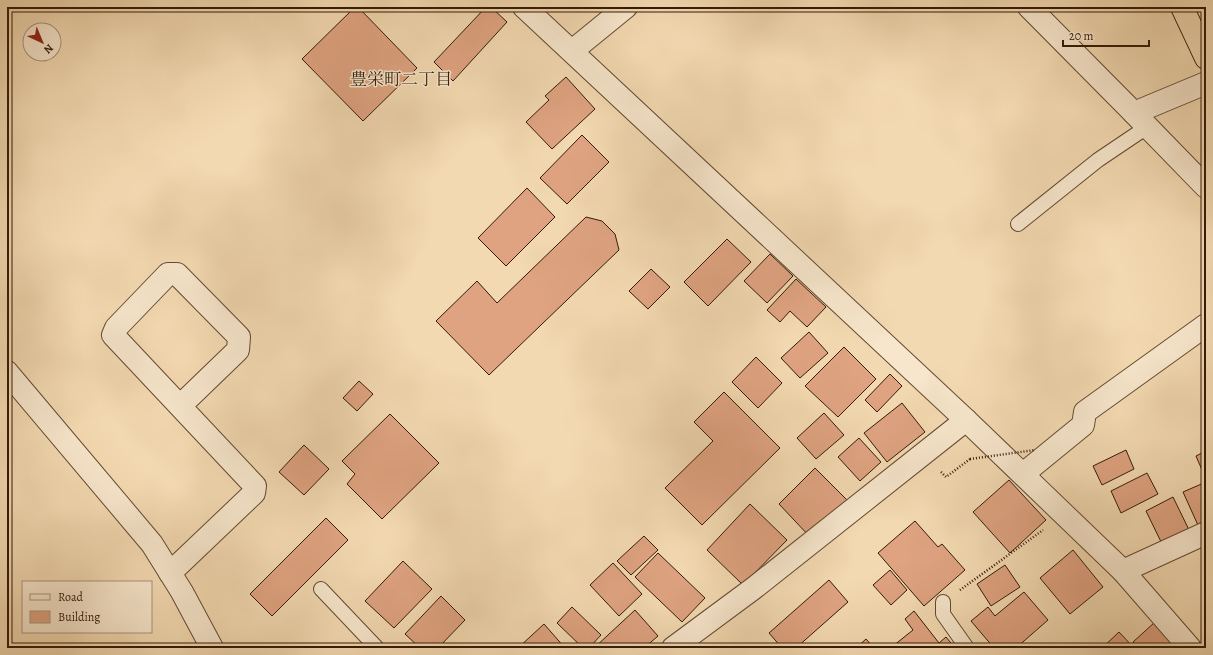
<svg xmlns="http://www.w3.org/2000/svg" width="1213" height="655" font-family="Alegreya,'Noto Serif JP',serif">
<rect width="100%" height="100%" fill="#f3d9b1"/>
<filter id="stains"><feTurbulence type="fractalNoise" baseFrequency=".005" numOctaves="4"/><feColorMatrix values="0 0 0 0 .2 0 0 0 0 .09 0 0 0 0 .02 0 0 0 .5 -.17"/></filter>
<radialGradient id="worn" r=".72"><stop offset=".6" stop-color="#630" stop-opacity="0"/><stop offset="1" stop-color="#630" stop-opacity=".3"/></radialGradient>
<!-- building -->
<g fill="#dfa381" stroke="#341a08">
<path d="M355 7H358L417 68 363 121 302 59Z"/>
<path d="M486 7H491L507 22 453 81 434 62Z"/>
<path d="M566 77 595 109 552 149 526 122 549 100 545 96Z"/>
<path d="M582 135 609 162 567 204 540 178Z"/>
<path d="M527 188 555 217 506 266 478 238Z"/>
<path d="M586 217 602 221 615 234 619 250 489 375 436 321 477 281 497 303Z"/>
<path d="M727 239 751 262 708 306 684 282Z"/>
<path d="M770 254 793 276 767 303 744 281Z"/>
<path d="M651 269 670 287 648 309 629 291Z"/>
<path d="M796 279 826 307 807 327 790 311 780 322 767 310Z"/>
<path d="M809 332 828 353 800 378 781 358Z"/>
<path d="M844 347 876 379 838 417 805 386Z"/>
<path d="M756 357 782 383 758 408 732 382Z"/>
<path d="M890 374 902 386 877 412 865 400Z"/>
<path d="M359 381 373 394 357 411 343 398Z"/>
<path d="M724 392 780 448 702 525 665 488 713 441 694 422Z"/>
<path d="M902 403 925 432 887 462 864 433Z"/>
<path d="M824 413 844 435 816 459 797 438Z"/>
<path d="M390 414 439 463 382 519 347 484 355 474 342 461Z"/>
<path d="M859 438 881 462 860 481 838 457Z"/>
<path d="M304 445 329 469 304 495 279 472Z"/>
<path d="M1126 450 1134 469 1102 485 1093 466Z"/>
<path d="M1206 451V469L1202 470 1196 456Z"/>
<path d="M815 468 848 501 811 538 779 504Z"/>
<path d="M1147 473 1158 494 1121 513 1111 491Z"/>
<path d="M1009 480 1046 520 1010 553 973 512Z"/>
<path d="M1206 482V532L1202 534 1183 492Z"/>
<path d="M1173 497 1192 536 1165 550 1146 511Z"/>
<path d="M750 504 787 540 743 585 707 550Z"/>
<path d="M326 518 348 540 272 616 250 594Z"/>
<path d="M915 521 938 547 942 544 965 570 924 606 878 553Z"/>
<path d="M644 536 658 550 631 575 617 561Z"/>
<path d="M1073 550 1103 587 1070 614 1040 578Z"/>
<path d="M658 553 705 598 682 622 635 577Z"/>
<path d="M403 561 432 589 394 628 365 601Z"/>
<path d="M613 563 642 594 619 616 590 585Z"/>
<path d="M1005 565 1020 587 991 606 977 584Z"/>
<path d="M890 570 907 590 891 605 873 585Z"/>
<path d="M829 580 848 602 796 648H782L769 633Z"/>
<path d="M1024 592 1048 620 1016 648H994L971 621 988 607 995 616Z"/>
<path d="M441 596 465 620 438 648H420L405 634Z"/>
<path d="M572 607 601 635 589 648H583L557 623Z"/>
<path d="M635 610 658 636 644 648H594Z"/>
<path d="M914 611 939 643 946 637 955 648H895L893 646 913 630 905 619Z"/>
<path d="M1155 622 1177 646 1175 648H1139L1133 642Z"/>
<path d="M544 624 565 648H518Z"/>
<path d="M1119 632 1134 648H1102Z"/>
<path d="M866 639 874 648H856Z"/>
</g>
<g fill="none" stroke-linecap="round" stroke-linejoin="round">
<defs>
<g id="service">
<path d="M1018 224 1098 160 1147 127"/>
<path d="M321 589 377 648"/>
<path d="M943 602V614L967 648"/>
</g>
<g id="minor">
<path d="M1029 7 1134 113 1206 187"/>
<path d="M1134 113 1206 83"/>
<path d="M7 372 152 544 182 592 212 648"/>
<path d="M1023 474 1083 425 1085 412 1206 325"/>
<path d="M1123 571 1190 648"/>
<path d="M170 573 254 493 255 486 113 335 116 328 168 274H177L239 337 238 350 180 406"/>
<path d="M673 648 754 588 966 420"/>
</g>
<g id="tertiary">
<path d="M524 7 966 420 1123 571 1206 533"/>
<path d="M572 51 626 7"/>
</g>
<path id="trunk" d="M1182 7 1206 58"/>
</defs>
<!-- service casing -->
<use href="#service" stroke="#644a32" stroke-width="16"/>
<!-- minor casing -->
<use href="#minor" stroke="#644a32" stroke-width="24"/>
<!-- tertiary casing -->
<use href="#tertiary" stroke="#644a32" stroke-width="24"/>
<!-- trunk casing -->
<use href="#trunk" stroke="#341a08" stroke-width="24"/>
<!-- path -->
<g stroke="#341a08" stroke-width="2.5" stroke-dasharray="1 2" stroke-linecap="butt">
<path d="M941 472 946 477 970 459"/>
<path d="M960 590 1043 530"/>
</g>
<!-- service -->
<use href="#service" stroke="#f7e6cc" stroke-width="14"/>
<!-- minor -->
<use href="#minor" stroke="#f7e6cc" stroke-width="22"/>
<!-- tertiary -->
<use href="#tertiary" stroke="#f7e6cc" stroke-width="22"/>
<!-- trunk -->
<use href="#trunk" stroke="#f3d9b1" stroke-width="22"/>
<!-- path-bridge -->
<path stroke="#341a08" stroke-width="2.5" stroke-dasharray="1 2" stroke-linecap="butt" d="M970 459 1035 450"/>
</g>
<g text-anchor="middle" stroke-width="3" stroke-linejoin="round" paint-order="stroke">
<!-- neighbourhood labels -->
<g font-size="17" fill="#341a08" stroke="#f7e6cc">
<text x="401" y="85">豊栄町二丁目</text>
</g>
</g>
<!-- margin -->
<rect width="1213" height="655" fill="none" stroke="#f3d9b1" stroke-width="24"/>
<rect x="8" y="8" width="1197" height="639" fill="none" stroke="#341a08" stroke-width="2"/>
<rect x="12" y="12" width="1189" height="631" fill="none" stroke="#341a08"/>
<!-- legend -->
<rect x="22" y="581" width="130" height="52" fill="#f7e6cc" stroke="#a9947e"/>
<rect x="30" y="594" width="20" height="6" fill="#f7e6cc" stroke="#a9947e"/>
<text x="58" y="601" font-size="12" fill="#341a08">Road</text>
<rect x="30" y="611" width="20" height="12" fill="#dfa381" stroke="#a9947e"/>
<text x="58" y="621" font-size="12" fill="#341a08">Building</text>
<!-- north arrow -->
<g transform="translate(42 42) rotate(136)"><circle r="19" fill="#f7e6cc" stroke="#a9947e"/>
<path d="M0-3L7 15L0 10L-7 15Z" fill="#8f2418"/>
<text y="-6" font-size="11" font-weight="bold" text-anchor="middle" fill="#341a08">N</text>
</g>
<!-- scale -->
<path d="M1063 40v6h86v-6" fill="none" stroke="#341a08" stroke-width="2"/>
<text x="1069" y="40" font-size="12" fill="#341a08" stroke="#f7e6cc" stroke-width="3" paint-order="stroke">20 m</text>
<rect width="100%" height="100%" filter="url(#stains)"/>
<rect width="100%" height="100%" fill="url(#worn)"/>
</svg>
